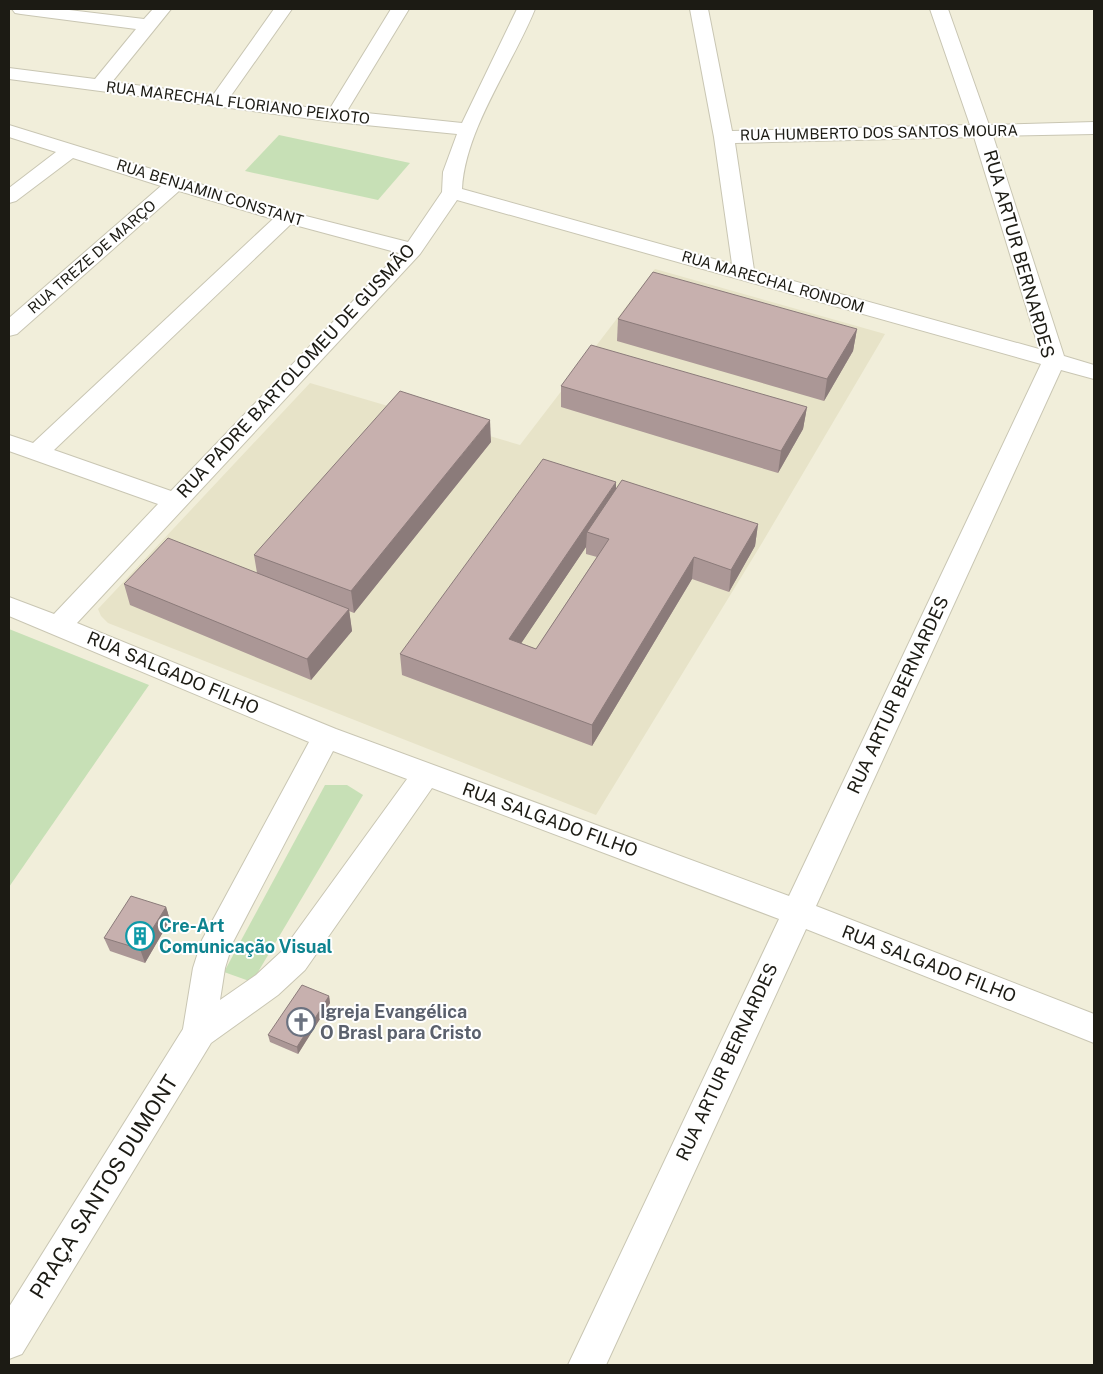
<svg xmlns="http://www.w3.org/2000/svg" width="1103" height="1374" font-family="'Public Sans',sans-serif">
<rect width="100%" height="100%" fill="#f1eeda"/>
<!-- built -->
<path fill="#e7e3c8" d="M655 269 885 334 762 543 596 815 108 623 101 616 98 609 310 383 520 445Z"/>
<!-- green -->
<g fill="#c7e0b6">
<path d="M279 135 410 163 378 200 245 171Z"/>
<path d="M9 629 149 685 9 887Z"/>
<path d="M325 785H347L363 795 252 982 224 972Z"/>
</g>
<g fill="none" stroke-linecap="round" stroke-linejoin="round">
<defs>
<path id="minor" d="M12 9H61L144 19 153 9H171L112 82 213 95 274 9H292L230 97 329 110 391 9H409L347 111 462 123 517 9H535C513 64 465 129 462 189L732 264 714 137 690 9H708L732 131 970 125 930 9H948L989 125 1094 122V134L993 136 1064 356 1094 365V379L1061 370 816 906 1094 1014V1043L806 929 606 1365H568L779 919 432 788 305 970 278 995 211 1043 22 1354 9 1359V1307L183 1029 193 968 202 940 309 742 9 616V597L54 614 158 504 9 451V435L33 443 273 219 179 191 17 334 9 336V318L161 186 73 158 16 201 9 203V188L56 152 9 137V125L294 213 408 242 442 192 443 172 457 134 335 122 9 79V68L95 79 136 29 21 14 15 13ZM974 137 1039 349 754 270 735 143ZM457 200 1041 364 789 896 336 729 77 623 420 254ZM291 224 399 253 171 491 54 450ZM333 751 407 779 283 950 256 975 220 1000 225 968 233 942Z"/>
</defs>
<!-- minor casing -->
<use href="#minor" stroke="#c9c6b3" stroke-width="2"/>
<!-- minor -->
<use href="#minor" fill="#fff" fill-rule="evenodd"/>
</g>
<!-- wall -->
<g fill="#ab9796" fill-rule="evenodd">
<path d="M618 319 857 329 853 351 824 401 617 341Z"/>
<path d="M561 386 807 407 803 429 778 473 561 407Z"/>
<path d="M491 442 354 613 349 611 352 631 311 680 130 605 124 584 257 573 254 555Z"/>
<path d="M616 488 758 524 755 546 729 592 692 579 592 746 402 675 400 654ZM586 547V554L597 557 536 649 521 643Z"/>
<path d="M166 907 170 920 145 963 110 951 104 938Z"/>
<path d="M329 996 330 1003 298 1054 270 1042 268 1035Z"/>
</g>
<!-- shaded-wall -->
<g fill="#8b7b7a">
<path d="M857 329 853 351 824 401 827 379Z"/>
<path d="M807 407 803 429 778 473 781 451Z"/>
<path d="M490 420 491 442 354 613 351 591Z"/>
<path d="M616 482V504L587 532 586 547 510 660 509 639Z"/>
<path d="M758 524 755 546 729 592 731 570Z"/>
<path d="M694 557 692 579 592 746V725Z"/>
<path d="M349 609 352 631 311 680 307 659Z"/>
<path d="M166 907 170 920 145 963 140 949Z"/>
<path d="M329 996 330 1003 298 1054 297 1047Z"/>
</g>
<!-- building -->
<g fill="#c7b0ae" stroke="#8b7b7a">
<path d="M653 272 857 329 827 379 618 319Z"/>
<path d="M591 345 807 407 781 451 561 386Z"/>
<path d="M400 391 490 420 351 591 254 555Z"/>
<path d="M543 459 616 482 509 639 536 649 609 539 587 532 622 480 758 524 731 570 694 557 592 725 400 654Z"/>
<path d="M168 538 349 609 307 659 124 584Z"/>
<path d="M131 896 166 907 140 949 104 938Z"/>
<path d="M302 985 329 996 297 1047 268 1035Z"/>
</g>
<!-- icons -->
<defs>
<symbol id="building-ring" viewBox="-11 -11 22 22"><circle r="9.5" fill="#fff" stroke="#0f9aa8" stroke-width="1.5"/><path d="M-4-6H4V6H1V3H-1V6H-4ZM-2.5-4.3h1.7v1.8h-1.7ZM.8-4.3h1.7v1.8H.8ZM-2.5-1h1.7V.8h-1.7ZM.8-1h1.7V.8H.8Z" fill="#0f9aa8"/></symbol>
<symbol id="church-ring" viewBox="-11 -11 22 22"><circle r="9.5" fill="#fff" stroke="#6b7280" stroke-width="1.5"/><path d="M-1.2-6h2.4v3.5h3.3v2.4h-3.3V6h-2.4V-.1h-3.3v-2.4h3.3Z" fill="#6b7280"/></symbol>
</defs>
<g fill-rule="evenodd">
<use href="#building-ring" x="124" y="920" width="32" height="32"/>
<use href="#church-ring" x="285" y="1006" width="32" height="32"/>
</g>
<g text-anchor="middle" stroke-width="4" stroke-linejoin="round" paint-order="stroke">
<!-- far-street labels -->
<g font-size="15" fill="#1c1b14" stroke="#fff">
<text transform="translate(238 103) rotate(7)" y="5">RUA MARECHAL FLORIANO PEIXOTO</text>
<text transform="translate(879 133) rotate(-1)" y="5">RUA HUMBERTO DOS SANTOS MOURA</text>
<text transform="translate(210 193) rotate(17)" y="5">RUA BENJAMIN CONSTANT</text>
<text transform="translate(92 257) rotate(-41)" y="5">RUA TREZE DE MARÇO</text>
<text transform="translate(773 282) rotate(16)" y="5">RUA MARECHAL RONDOM</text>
</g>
<!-- street labels -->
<g font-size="18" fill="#1c1b14" stroke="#fff">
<text transform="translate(1019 254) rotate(74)" y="6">RUA ARTUR BERNARDES</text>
<text transform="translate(296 371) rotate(-47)" y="6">RUA PADRE BARTOLOMEU DE GUSMÃO</text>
<text transform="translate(173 673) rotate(23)" y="6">RUA SALGADO FILHO</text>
<text transform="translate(898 695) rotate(-65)" y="6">RUA ARTUR BERNARDES</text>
<text transform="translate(550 820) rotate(20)" y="6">RUA SALGADO FILHO</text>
<text transform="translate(929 964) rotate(21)" y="6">RUA SALGADO FILHO</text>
<text transform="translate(727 1062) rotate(-65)" y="6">RUA ARTUR BERNARDES</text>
</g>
<!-- culture labels -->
<g font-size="18" font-weight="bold" fill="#0d838f" stroke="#fff" text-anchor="start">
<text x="159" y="932">Cre-Art<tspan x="159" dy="21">Comunicação Visual</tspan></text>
</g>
<!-- worship labels -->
<g font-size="18" font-weight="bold" fill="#5b616d" stroke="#fff" text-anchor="start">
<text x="320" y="1018">Igreja Evangélica<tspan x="320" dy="21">O Brasl para Cristo</tspan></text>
</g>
<!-- near-street labels -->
<g font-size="21" fill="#1c1b14" stroke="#fff">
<text transform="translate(104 1187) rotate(-58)" y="7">PRAÇA SANTOS DUMONT</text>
</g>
</g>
<!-- border -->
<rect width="1103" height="1374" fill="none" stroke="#1c1b14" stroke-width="20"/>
</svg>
